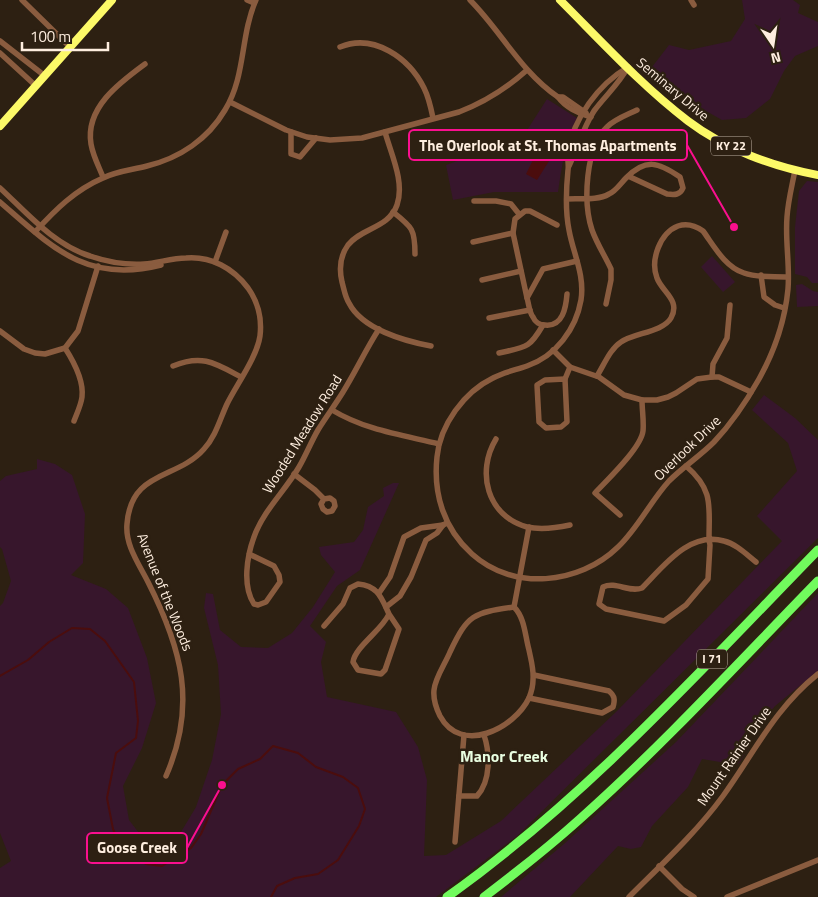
<svg xmlns="http://www.w3.org/2000/svg" width="818" height="897" font-family="'Titillium Web',sans-serif">
<rect width="100%" height="100%" fill="#2d2012"/>
<!-- green -->
<g fill="#37162c">
<path d="M742 0H793L800 5 798 13 818 22V46L795 56 784 71 770 99 746 118 722 120 683 98 652 67 669 45 689 50 731 41 745 19Z"/>
<path d="M547 99 577 118C565 142 562 166 558 192H494L453 200 446 165 522 138Z"/>
<path d="M807 181 818 182V283H812L807 277 795 274V227L799 191Z"/>
<path d="M712 256 735 282 723 292 701 267Z"/>
<path d="M802 284 813 291 818 292V306L797 307 796 285Z"/>
<path d="M764 395 795 418 818 440V538L517 836 436 897H0V868L11 861 0 833V606L3 603 11 581 2 549 0 547V481L6 476 37 469V459L55 464 72 475 85 514 83 563 71 575 106 589 128 608 147 658 156 703 142 748 123 786 129 820 149 846 161 850 172 847 196 807 212 760 221 714 218 665 204 608 206 593 213 594 220 630 241 647 268 648 292 633 313 607 335 572 321 555 319 547 354 542 363 530 368 507 384 496 383 488 393 483H399L360 570 337 586 310 626 326 642 321 662 327 697 396 712 418 747 427 780 424 856 446 855 501 821 617 711 782 541 757 516 797 471 788 443 752 410Z"/>
<path d="M818 593V671L775 706 756 729 748 735 750 745 740 762 731 770 720 762 702 759 688 787 652 826 641 847 631 849 618 846 570 897H501L564 844 676 742Z"/>
</g>
<!-- water -->
<path fill="#4b0d0d" d="M536 154 549 161 537 180 526 174Z"/>
<g fill="none" stroke-linecap="round" stroke-linejoin="round">
<!-- stream -->
<path stroke="#4b0d0d" stroke-width="2" d="M0 676 28 660 49 642 72 628 90 629 105 641 134 682 138 721 136 738 116 753 107 798 113 829 120 845 146 864 162 866 191 848 201 834 222 785 238 769 260 759 273 746 298 753 316 767 343 777 358 788 365 809 359 826 338 860 318 874 295 878 277 886 271 897"/>
<!-- minor -->
<g stroke="#8a5c3f" stroke-width="5.5">
<path d="M22 0 70 47"/>
<path d="M247 0 254 3"/>
<path d="M470 0C501 31 521 72 558 97 565 107 579 114 591 117"/>
<path d="M691 0 694 5"/>
<path d="M0 41 45 76"/>
<path d="M340 47C374 33 409 58 424 88 429 98 431 108 433 118"/>
<path d="M0 53 36 86"/>
<path d="M628 67C599 84 573 118 568 153 567 158 569 165 568 170 566 190 565 210 569 230 573 253 585 275 581 300 576 329 556 356 527 366 516 370 504 372 493 378 464 392 440 425 437 457 433 494 444 529 472 554 513 591 579 585 618 547 638 528 650 502 669 481 683 467 700 456 714 442 732 423 746 402 759 379 774 352 785 320 788 289 790 265 785 241 787 217 788 201 792 186 795 170"/>
<path d="M558 97H563L586 113"/>
<path d="M230 102 286 130 307 137 330 140 362 138 459 112C485 102 507 88 527 70"/>
<path d="M291 132V154L300 157 316 138"/>
<path d="M385 132C391 154 405 182 397 205 389 228 361 228 348 245 340 256 339 269 342 282 344 289 345 297 349 303 362 329 404 341 431 346"/>
<path d="M569 166C578 147 583 128 594 111 605 96 619 84 628 67"/>
<path d="M103 177C99 167 93 156 91 144 85 108 119 83 145 64"/>
<path d="M0 188C27 213 54 245 90 256 107 262 126 265 144 264 158 263 172 258 186 258 211 256 233 268 248 288 258 302 262 319 260 336 257 357 237 384 227 404 220 419 216 436 204 449 177 480 131 470 127 524 125 545 139 564 148 582 182 649 197 705 166 776"/>
<path d="M567 199C580 198 597 201 609 194 616 191 620 184 626 178 646 158 658 162 680 177L683 188C680 195 675 195 667 194L628 176"/>
<path d="M474 201H496L511 204 519 214"/>
<path d="M0 202C52 247 86 284 161 265"/>
<path d="M393 212C412 227 415 229 415 254"/>
<path d="M35 232C55 210 75 190 103 178 117 171 132 170 147 166 180 158 208 139 225 110 246 76 240 36 256 0"/>
<path d="M473 242 513 233"/>
<path d="M215 262 226 232"/>
<path d="M761 275 764 297 775 305 784 308"/>
<path d="M482 280 521 271"/>
<path d="M567 294C566 307 563 327 545 325 540 325 535 322 533 317 529 312 529 304 527 298L543 269 577 261"/>
<path d="M527 298 513 233 515 219 525 211H530L557 225"/>
<path d="M606 304 611 280V269C605 256 597 244 592 230 583 203 585 148 607 127 615 119 627 115 637 110"/>
<path d="M489 318 530 310"/>
<path d="M0 331 24 349 35 353 45 354 65 348 78 331 98 266"/>
<path d="M65 348C74 362 84 380 82 397 81 405 77 413 74 421"/>
<path d="M553 350 570 367 599 377 624 395 642 400H657L668 397 676 393 697 379 712 377H719L751 392"/>
<path d="M499 353C526 347 529 349 543 325"/>
<path d="M173 366C202 354 215 363 241 377"/>
<path d="M597 376C604 365 610 349 621 342 634 333 663 332 671 318 681 300 662 292 657 278 650 260 660 233 678 226 687 223 696 226 703 231 714 246 725 267 744 273 757 278 774 276 788 277"/>
<path d="M712 377 713 364 727 338 730 305"/>
<path d="M565 379 567 422 561 427 546 428 539 422 537 385 545 380Z"/>
<path d="M565 379 570 367"/>
<path d="M332 410C365 430 402 435 439 444"/>
<path d="M496 439C476 472 487 516 527 527 541 530 556 528 570 525"/>
<path d="M686 466C714 490 709 506 709 540L710 545 708 579 686 605 664 621 606 609 599 604 603 587C616 581 629 593 642 588 663 567 689 531 724 541 736 544 746 554 756 562"/>
<path d="M294 474 315 490 324 499 330 498 334 501 335 506 332 511 327 512 323 509 321 504 324 499"/>
<path d="M620 515 595 493C607 480 641 448 643 431 644 421 642 410 642 400"/>
<path d="M249 554 274 566 279 575 280 582 266 602 258 605 254 604C242 586 247 556 254 537 263 511 285 491 299 467 306 455 311 442 318 430 326 417 335 405 343 392 356 371 366 349 379 329"/>
<path d="M379 593 390 577 404 537 421 528 443 525 447 523"/>
<path d="M386 607 400 596 411 577 426 540 437 533 443 525"/>
<path d="M514 607C525 618 525 636 529 650 531 660 534 670 533 680 533 686 531 693 529 698 514 729 461 755 440 716 436 708 433 700 434 690 435 678 445 664 450 652 468 614 473 613 514 607Z"/>
<path d="M514 607 529 527"/>
<path d="M324 626 343 604 350 588 358 584C378 586 381 597 389 614 382 630 355 647 353 662L358 670 381 674 385 670 399 629 389 614"/>
<path d="M529 698 602 713 613 707C615 700 615 696 609 691L534 675"/>
<path d="M459 796H477C491 781 490 753 484 735"/>
<path d="M455 842 464 735"/>
<path d="M659 866 682 889 694 897"/>
<path d="M629 897C661 865 696 833 723 796 754 753 775 708 818 674"/>
<path d="M727 897 818 860"/>
</g>
<!-- major -->
<g stroke="#fcf968" stroke-width="8">
<path d="M560 0C601 41 642 86 688 121 725 149 773 167 818 175"/>
<path d="M0 126 112 0"/>
</g>
<!-- highway -->
<g stroke="#71fb5d" stroke-width="9">
<path d="M447 897C586 798 700 671 818 550"/>
<path d="M484 897C517 872 550 846 581 818 664 744 740 661 818 581"/>
</g>
</g>
<g text-anchor="middle" stroke-width="5" stroke-linejoin="round" paint-order="stroke">
<!-- shield labels -->
<g fill="#2d2012" stroke="#bfb0a2" stroke-width="1">
<rect x="711" y="136.5" width="40" height="19" rx="4"/>
<rect x="697" y="649.5" width="30" height="19" rx="4"/>
</g>
<g font-size="12" font-weight="bold" fill="#feeedf">
<text x="731" y="150">KY 22</text>
<text x="712" y="663">I 71</text>
</g>
<!-- street labels -->
<g font-size="14" fill="#feeedf" stroke="#2d2012">
<text transform="translate(673 89) rotate(40)" y="5">Seminary Drive</text>
<text transform="translate(302 434) rotate(-58)" y="5">Wooded Meadow Road</text>
<text transform="translate(687 448) rotate(-44)" y="5">Overlook Drive</text>
<text transform="translate(165 592) rotate(68)" y="5">Avenue of the Woods</text>
<text transform="translate(734 756) rotate(-55)" y="5">Mount Rainier Drive</text>
</g>
<!-- quarter labels -->
<g font-size="16" font-weight="bold" fill="#e9fee1" stroke="#2d2012">
<text x="504" y="762">Manor Creek</text>
</g>
</g>
<!-- callouts -->
<path fill="none" stroke="#fa0f8f" stroke-width="2" d="M734 227L687 145M222 785L187 848"/>
<g fill="#fa0f8f" stroke="#2d2012" stroke-width="2">
<circle cx="734" cy="227" r="5"/>
<circle cx="222" cy="785" r="5"/>
</g>
<g fill="#2d2012" stroke="#fa0f8f" stroke-width="2">
<rect x="409" y="130" width="278" height="30" rx="5"/>
<rect x="87" y="833" width="100" height="30" rx="5"/>
</g>
<g font-size="15" text-anchor="middle" font-weight="bold" fill="#feeedf">
<text x="548" y="151">The Overlook at St. Thomas Apartments</text>
<text x="137" y="853">Goose Creek</text>
</g>
<!-- north arrow -->
<g transform="translate(773 45) rotate(167)" stroke="#2d2012" stroke-width="4" paint-order="stroke">
<path d="M0-4L9 19L0 12L-9 19Z" fill="#feeedf"/>
<text y="-8" font-size="14" font-weight="bold" text-anchor="middle" fill="#feeedf">N</text>
</g>
<!-- scale -->
<path d="M22 42v8h86v-8" fill="none" stroke="#feeedf" stroke-width="2.5"/>
<text x="30" y="42" font-size="15" fill="#feeedf" stroke="#2d2012" stroke-width="4" paint-order="stroke">100 m</text>
</svg>
